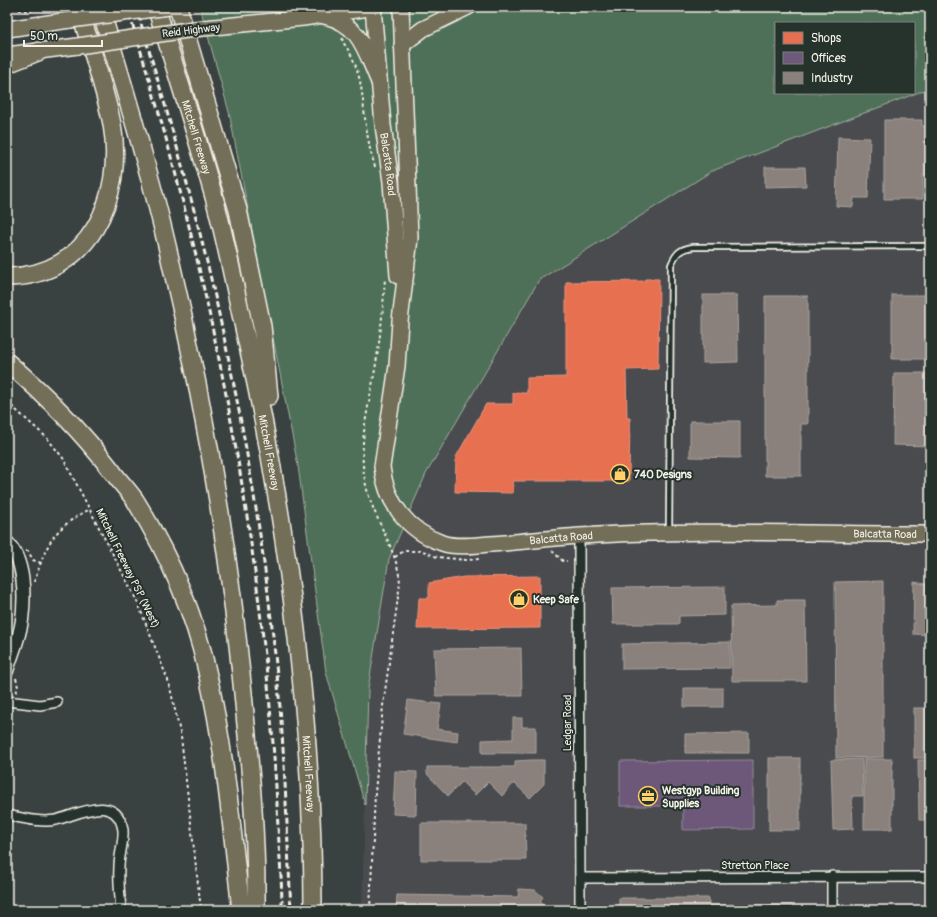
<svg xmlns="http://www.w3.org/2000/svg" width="937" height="917" font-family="Pangolin,sans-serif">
<rect width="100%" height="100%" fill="#3a4241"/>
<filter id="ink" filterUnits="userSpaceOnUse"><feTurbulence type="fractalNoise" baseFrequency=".025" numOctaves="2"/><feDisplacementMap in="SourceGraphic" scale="8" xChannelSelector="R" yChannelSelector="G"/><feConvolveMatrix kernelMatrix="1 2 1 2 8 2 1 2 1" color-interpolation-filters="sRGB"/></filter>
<g filter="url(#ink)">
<!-- built -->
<path fill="#484c4f" d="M930 88V910H362L368 689 389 559 426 474 539 279 712 171Z"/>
<!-- green -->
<path fill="#507059" stroke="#a2b0a0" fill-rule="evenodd" d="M200 7H930V88L712 171 539 280 426 474 389 559 368 689 365 805 326 672 298 466 229 112ZM776 23H914V93H776Z"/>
<!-- shops -->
<g fill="#e76f51" stroke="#eb967e">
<path d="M645 279H659L658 369 626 370 627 418H630L629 481H513V493L455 492 456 457 486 404H513V393H527V378L566 377V282L645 281Z"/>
<path d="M540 576V628L417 629 419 598H429V583L464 577Z"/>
</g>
<!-- offices -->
<path fill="#6d597a" stroke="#96879b" d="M753 760V829L683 830V806H620V761Z"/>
<!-- industry -->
<g fill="#8a817c" stroke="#aaa39c">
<path d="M884 120H922V126H930V175H923V199H884Z"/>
<path d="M838 137 870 138 868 198H854L853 207 836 206Z"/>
<path d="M765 167H805L806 186 765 187Z"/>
<path d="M703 295H737L738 362 703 363Z"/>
<rect x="892" y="295" width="38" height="64"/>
<path d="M765 296H808V424H801V476H765Z"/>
<path d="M894 373H930V446L893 445Z"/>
<path d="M690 421H740V458L690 457Z"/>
<path d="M883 581V757L836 758 835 582Z"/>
<path d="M914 582 930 585V635L913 634Z"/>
<path d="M725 587V615L679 616V624H613L612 588Z"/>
<path d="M777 600H805L806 681H732L731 606 777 605Z"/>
<path d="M730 642V668L622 669V644Z"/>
<path d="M521 648 522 696H436L434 649Z"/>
<rect x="684" y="688" width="39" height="19"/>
<path d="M408 700 441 704 437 729 458 732 457 742 403 734Z"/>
<rect x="914" y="708" width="16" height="50"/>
<path d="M513 718H522V727H536V753H482V740L513 739Z"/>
<path d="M749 733V753H685V734Z"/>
<rect x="769" y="758" width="31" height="72"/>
<path d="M862 759 863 796H852L853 829 833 830 831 760Z"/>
<rect x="864" y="759" width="28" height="70"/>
<path d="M532 760H544V784L530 798 514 783 502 796 488 782 475 795 462 782 448 796 427 774V767H515V761Z"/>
<path d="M918 760H930V820H919Z"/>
<path d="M395 771 417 772 416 815 393 814Z"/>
<path d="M421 823H525L526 860H421Z"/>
<path d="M519 889 535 890 543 897 540 901 544 905 543 910H396L397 895 518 897Z"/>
<path d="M619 898H709V905H792V910H619Z"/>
</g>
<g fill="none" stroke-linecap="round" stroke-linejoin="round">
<defs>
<path id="service" d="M669 531 671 265C676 253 680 249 693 247L930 246"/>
<g id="minor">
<path d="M579 536 580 910"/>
<path d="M7 701 40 705 57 702"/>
<path d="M7 815C22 818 41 823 56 820 77 815 117 792 123 830 124 842 119 855 119 867 118 881 120 896 121 910"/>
<path d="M832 876V910"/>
<path d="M580 878 930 877"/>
</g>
<path id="tertiary" d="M7 542C25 560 25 596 22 620 20 637 12 654 7 671"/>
<g id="primary">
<path id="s1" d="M373 7 383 125 391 182 398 276"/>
<path id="s2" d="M401 7 410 238 400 321 397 366 382 467C386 503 408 531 442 543 456 548 475 545 490 544 520 542 550 538 580 536 696 529 814 534 930 534"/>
</g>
<g id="trunk">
<path d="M324 16C361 24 365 51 379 82"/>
<path d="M7 29 70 20"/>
<path d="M194 29 303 18 375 7"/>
<path d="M402 45 423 29 468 7"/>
<path d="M7 55 78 46"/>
</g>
<g id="motorway">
<path d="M100 7C122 81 145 155 163 229 200 382 228 537 243 693 250 765 257 838 256 910"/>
<path id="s3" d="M156 7C176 70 196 134 214 197 225 237 233 279 242 319 286 513 313 711 313 910"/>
<path d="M178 7 238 210 262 326 269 396"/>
<path d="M7 64 40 51"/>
<path d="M7 277C89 277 125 197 112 124 104 85 90 46 79 7"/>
<path d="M7 362C46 395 81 431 112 471 119 481 128 490 135 500 167 552 194 611 207 671 225 749 232 830 241 910"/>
</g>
</defs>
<!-- service casing -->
<use href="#service" stroke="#f4f1e8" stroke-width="8"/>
<!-- minor casing -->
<use href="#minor" stroke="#f4f1e8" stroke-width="12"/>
<!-- tertiary casing -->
<use href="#tertiary" stroke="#f4f1e8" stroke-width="15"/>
<!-- primary casing -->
<use href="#primary" stroke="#f4f1e8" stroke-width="18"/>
<!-- trunk casing -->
<use href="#trunk" stroke="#f4f1e8" stroke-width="18"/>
<!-- motorway casing -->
<use href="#motorway" stroke="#f4f1e8" stroke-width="20"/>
<!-- path -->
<g stroke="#f4f1e8" stroke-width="2" stroke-dasharray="3 3" stroke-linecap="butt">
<path d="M7 9 12 8 25 11 63 7"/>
<path d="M343 38 342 41C366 71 361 107 369 143 370 151 373 159 375 167"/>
<path d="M7 402 47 438 63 458 137 601 169 683 181 737 201 910"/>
<path d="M26 551H28L33 560 41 563"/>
<path d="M552 551 563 561H567"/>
<path d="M395 557 404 551H423L437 557 466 560 479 559"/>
<path d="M34 582C48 542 51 530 90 509"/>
<path d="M16 678 18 687 16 693"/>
<path d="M7 717 12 711"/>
<path d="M370 910 375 793 383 706 400 583C397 546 371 517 365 480 358 444 368 410 374 375 380 342 383 311 385 278"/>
</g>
<!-- service -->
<use href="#service" stroke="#26332d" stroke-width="4.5"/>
<!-- minor -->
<use href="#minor" stroke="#26332d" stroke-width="9"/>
<!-- tertiary -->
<use href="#tertiary" stroke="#26332d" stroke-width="12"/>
<!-- primary -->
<use href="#primary" stroke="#726e59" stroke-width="15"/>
<!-- trunk -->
<use href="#trunk" stroke="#726e59" stroke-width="15"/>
<!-- motorway -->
<use href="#motorway" stroke="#726e59" stroke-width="17"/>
<!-- rail -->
<g stroke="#f4f1e8" stroke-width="3" stroke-dasharray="6 3" stroke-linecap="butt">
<path d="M127 7C209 265 262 533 277 804 278 839 282 875 282 910"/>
<path d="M136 7C168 113 199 220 222 328 247 442 266 559 277 675 285 753 287 832 291 910"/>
</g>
<defs>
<g id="trunk-bridge">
<path d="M70 20 169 7"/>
<path d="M78 46 194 29"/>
</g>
</defs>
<!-- trunk-bridge casing -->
<use href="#trunk-bridge" stroke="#f4f1e8" stroke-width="18" stroke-linecap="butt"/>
<!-- trunk-bridge -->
<use href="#trunk-bridge" stroke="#726e59" stroke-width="15"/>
</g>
</g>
<!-- icons -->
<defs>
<symbol id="shop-ring" viewBox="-11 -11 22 22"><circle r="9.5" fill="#26332d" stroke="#ffd166" stroke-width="1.5"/><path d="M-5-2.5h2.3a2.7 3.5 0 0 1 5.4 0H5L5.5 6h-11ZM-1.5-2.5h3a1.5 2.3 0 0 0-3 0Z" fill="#ffd166"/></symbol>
<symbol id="office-ring" viewBox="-11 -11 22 22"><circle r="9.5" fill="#26332d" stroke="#ffd166" stroke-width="1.5"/><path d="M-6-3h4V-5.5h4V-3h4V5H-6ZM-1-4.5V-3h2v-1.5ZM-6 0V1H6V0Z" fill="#ffd166"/></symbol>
</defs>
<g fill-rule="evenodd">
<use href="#shop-ring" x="609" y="463" width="22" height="22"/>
<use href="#shop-ring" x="508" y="588" width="22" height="22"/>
<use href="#office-ring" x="637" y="785" width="22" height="22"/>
</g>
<g text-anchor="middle" stroke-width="4" stroke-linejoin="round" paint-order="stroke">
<!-- street labels -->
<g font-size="11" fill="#f4f1e8" stroke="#26332d">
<text transform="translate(191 30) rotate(-7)" y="4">Reid Highway</text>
<text dy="4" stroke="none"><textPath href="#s3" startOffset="136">Mitchell Freeway</textPath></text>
<text dy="4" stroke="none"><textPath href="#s1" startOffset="158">Balcatta Road</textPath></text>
<text dy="4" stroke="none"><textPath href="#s3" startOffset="460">Mitchell Freeway</textPath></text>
<text dy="4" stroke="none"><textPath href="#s2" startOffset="1008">Balcatta Road</textPath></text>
<text dy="4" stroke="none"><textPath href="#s2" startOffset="684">Balcatta Road</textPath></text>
<text transform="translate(128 568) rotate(64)" y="4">Mitchell Freeway PSP (West)</text>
<text transform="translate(567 723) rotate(-90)" y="4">Ledgar Road</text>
<text dy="4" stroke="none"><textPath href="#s3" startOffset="784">Mitchell Freeway</textPath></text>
<text x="755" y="869">Stretton Place</text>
</g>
<!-- poi labels -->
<g font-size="11" font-weight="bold" fill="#f4f1e8" stroke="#26332d" text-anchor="start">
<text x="634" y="478">740 Designs</text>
<text x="533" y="603">Keep Safe</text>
<text x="662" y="794">Westgyp Building<tspan x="662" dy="13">Supplies</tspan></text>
</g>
</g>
<!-- margin -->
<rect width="937" height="917" fill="none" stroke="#26332d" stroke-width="24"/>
<rect x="12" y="12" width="913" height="893" fill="none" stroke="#f4f1e8" stroke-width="1.5" filter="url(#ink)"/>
<!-- legend -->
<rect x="775" y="22" width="140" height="72" fill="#26332d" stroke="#787f78"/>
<rect x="783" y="32" width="20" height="12" fill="#e76f51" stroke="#787f78"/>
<text x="811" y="42" font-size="12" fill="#f4f1e8">Shops</text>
<rect x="783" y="52" width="20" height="12" fill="#6d597a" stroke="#787f78"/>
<text x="811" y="62" font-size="12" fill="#f4f1e8">Offices</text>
<rect x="783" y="72" width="20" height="12" fill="#8a817c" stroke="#787f78"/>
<text x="811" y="82" font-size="12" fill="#f4f1e8">Industry</text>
<!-- scale -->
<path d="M24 40v6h78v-6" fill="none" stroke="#f4f1e8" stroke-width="2"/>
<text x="30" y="40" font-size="12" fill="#f4f1e8" stroke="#26332d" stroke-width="3" paint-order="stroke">50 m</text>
</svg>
